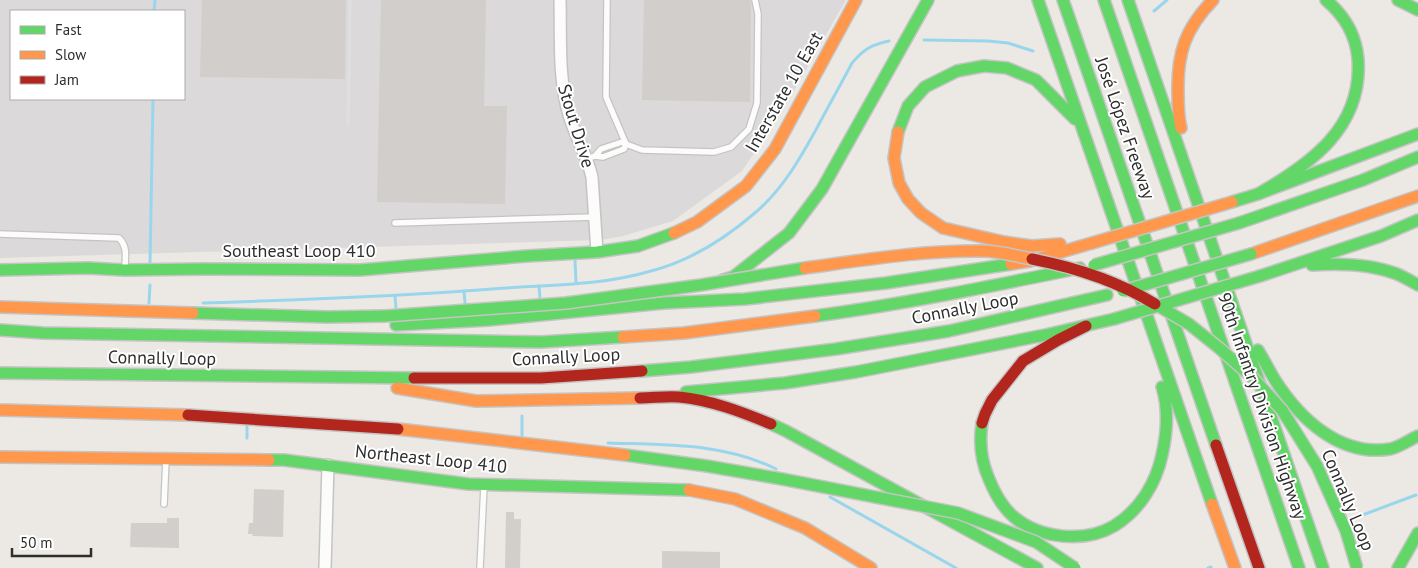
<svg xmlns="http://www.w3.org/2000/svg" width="1418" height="568" font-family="'PT Sans',sans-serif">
<rect width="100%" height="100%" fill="#ece8e4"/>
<!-- industrial -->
<path fill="#dcd9db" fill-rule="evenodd" d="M0 0H846L784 108 742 171 673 221 623 236 600 240 0 258ZM11 11H184V99H11Z"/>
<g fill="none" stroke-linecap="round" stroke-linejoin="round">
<!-- stream -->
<g stroke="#99d6ec" stroke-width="3">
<path d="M154 11 155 0"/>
<path d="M1154 11 1167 0"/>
<path d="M924 40 988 41 1008 43 1033 51"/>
<path d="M575 260 576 283"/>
<path d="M150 263 153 99"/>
<path d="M539 286 540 298"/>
<path d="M464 291 465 303"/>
<path d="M395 296 396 309"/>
<path d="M149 303 150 285"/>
<path d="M203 303C303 300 404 296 505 288 554 285 604 285 651 271 690 261 726 238 756 212 783 189 801 157 818 126 829 105 841 84 852 63 864 49 871 45 889 41"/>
<path d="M522 435V416"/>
<path d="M247 438V426"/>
<path d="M608 443C666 445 724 443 776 469"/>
<path d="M830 497 956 568"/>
<path d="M1349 520 1416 495"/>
<path d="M1208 568 1211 567"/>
</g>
</g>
<!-- building -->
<g fill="#d1cecb">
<path d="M202 0H346L345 79 200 77Z"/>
<path d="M381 0H486L484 106H507L505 204 377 202Z"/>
<path d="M644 0H750L751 6 750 102 642 100Z"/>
<path d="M254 489 284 490 283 537 252 536 253 534H248L249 523H253Z"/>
<path d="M506 512H514V519H521L520 568H505Z"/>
<path d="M167 518H179V548L130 547 131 523H167Z"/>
<path d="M662 551 720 552V568H662Z"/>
</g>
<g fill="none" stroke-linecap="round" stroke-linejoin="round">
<defs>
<g id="lane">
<path d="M607 0 606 97 626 144 642 150 714 152 731 147 749 129 757 103 758 14 755 0"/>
<path d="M586 159 595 156 603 157 624 149 626 144 622 142 601 149 595 156"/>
<path d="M395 223 595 217"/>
<path d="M0 234 119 238C128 247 125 256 125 268"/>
<path d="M164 504 166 459"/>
<path d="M480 568 484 486"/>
</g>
<g id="street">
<path d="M560 0C561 39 558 78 569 115 575 136 587 155 592 177L597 252"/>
<path d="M325 568 328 465"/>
</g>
<g id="fast">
<path d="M1038 0 1212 504"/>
<path d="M1063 0 1216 445"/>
<path d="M1104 0 1299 568"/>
<path d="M1128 0 1323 568"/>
<path d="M1398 0 1418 10"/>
<path d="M898 132 908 106 925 87 957 71 984 66 1007 68 1036 80 1075 119"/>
<path d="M1258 194C1311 164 1363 127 1358 59 1356 35 1344 15 1326 0"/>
<path d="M1232 202 1258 194 1418 134"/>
<path d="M1239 223 1363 180 1418 157"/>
<path d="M1312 265C1340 263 1371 264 1397 274 1404 277 1411 281 1418 285"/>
<path d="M0 270 88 268 124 270 204 269 360 270 527 256 597 252 638 246 674 233"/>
<path d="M1260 276 1381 236 1418 220"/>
<path d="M723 280 733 277 789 233 822 189 928 0"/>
<path d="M193 313 327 317 385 316"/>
<path d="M815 316C904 304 992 286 1080 268"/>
<path d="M396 325 489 320 664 303 745 299 886 283 1011 264"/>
<path d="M0 330 43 333 541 342 623 337"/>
<path d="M1258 350C1264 360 1269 370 1275 380 1300 419 1340 457 1390 449 1400 447 1409 440 1418 436"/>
<path d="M642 371 691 367 836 349 949 331 1107 295"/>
<path d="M0 373 414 378"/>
<path d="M686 392 785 383 856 372 1045 335 1114 319"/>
<path d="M982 423C979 443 981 461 989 479 995 494 1002 507 1014 517 1040 539 1085 543 1114 526 1140 510 1156 483 1162 455 1167 433 1169 409 1162 387"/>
<path d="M771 424 786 431 1037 568"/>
<path d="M269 460H284L468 484 689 490"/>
<path d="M1398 568 1418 533"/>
</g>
<g id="slow">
<path d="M1181 128C1178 116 1178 105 1178 93 1177 53 1185 29 1213 0"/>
<path d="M898 132 894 158 899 183 908 199 921 213 943 228 1004 242 1032 246 1060 244"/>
<path d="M674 233 697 222 746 186 775 149 856 0"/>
<path d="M1251 254 1418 196"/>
<path d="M1011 264 1030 261 1092 243"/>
<path d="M0 307 193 313"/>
<path d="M623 337 684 333 815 316"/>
<path d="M397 388 476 401 640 398"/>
<path d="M0 457 269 460"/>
<path d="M689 490 735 499 805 528 871 568"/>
<path d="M1212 504 1235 568"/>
</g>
<g id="jam">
<path d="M414 378H541L642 371"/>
<path d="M640 398C653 398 666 396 679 397 711 400 742 412 771 424"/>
<path d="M982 423 985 414 992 400 1023 361 1058 340 1086 326"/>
<path d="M1216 445 1259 568"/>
</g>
</defs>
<!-- lane casing -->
<use href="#lane" stroke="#c5c4c5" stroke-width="8"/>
<!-- street casing -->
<use href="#street" stroke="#c5c4c5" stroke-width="14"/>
<!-- fast casing -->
<use href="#fast" stroke="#c5c4c5" stroke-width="14"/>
<!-- slow casing -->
<use href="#slow" stroke="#c5c4c5" stroke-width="14"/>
<!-- jam casing -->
<use href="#jam" stroke="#c5c4c5" stroke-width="14"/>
<!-- lane -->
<use href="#lane" stroke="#fcfcfb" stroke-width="5.5"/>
<!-- street -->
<use href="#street" stroke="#fcfcfb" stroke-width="11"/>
<!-- fast -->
<use href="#fast" stroke="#63d668" stroke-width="11"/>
<!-- slow -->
<use href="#slow" stroke="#ff974d" stroke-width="11"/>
<!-- jam -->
<use href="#jam" stroke="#b3261e" stroke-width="11"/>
<!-- rail -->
<path stroke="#dfdfe1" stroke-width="3" d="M348 124 350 0"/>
<defs>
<g id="fast-bridge">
<path d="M1094 265 1239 223"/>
<path d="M1123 291 1251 254"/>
<path d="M1155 304 1189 324 1219 348 1252 377 1282 410 1317 466 1346 531 1357 568"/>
<path d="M385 316 566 303 701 285 805 268"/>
<path d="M1114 319 1260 276"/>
<path d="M625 455 707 466 782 479 958 513 1036 542 1075 568"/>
</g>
<g id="slow-bridge">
<path d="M1092 243 1232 202"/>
<path d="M805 268C864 260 923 250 982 251 999 251 1015 256 1032 259"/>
<path d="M0 410 188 415"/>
<path d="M398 429 625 455"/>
</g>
<g id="jam-bridge">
<path d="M1032 259C1073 267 1119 282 1155 304"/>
<path d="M188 415 398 429"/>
</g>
</defs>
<!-- fast-bridge casing -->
<use href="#fast-bridge" stroke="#c6c5c4" stroke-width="14" stroke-linecap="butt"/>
<!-- slow-bridge casing -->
<use href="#slow-bridge" stroke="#c6c5c4" stroke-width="14" stroke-linecap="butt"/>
<!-- jam-bridge casing -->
<use href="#jam-bridge" stroke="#c6c5c4" stroke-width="14" stroke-linecap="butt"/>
<!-- fast-bridge -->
<use href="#fast-bridge" stroke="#63d668" stroke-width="11"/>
<!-- slow-bridge -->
<use href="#slow-bridge" stroke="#ff974d" stroke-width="11"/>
<!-- jam-bridge -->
<use href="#jam-bridge" stroke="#b3261e" stroke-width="11"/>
</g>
<g text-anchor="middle" stroke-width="4" stroke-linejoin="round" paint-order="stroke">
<!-- street labels -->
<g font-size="18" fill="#2e2e2e" stroke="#fff">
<text transform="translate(784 92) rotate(-60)" y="6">Interstate 10 East</text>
<text transform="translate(576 126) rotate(73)" y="6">Stout Drive</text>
<text transform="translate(1125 128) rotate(71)" y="6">José López Freeway</text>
<text x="299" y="257">Southeast Loop 410</text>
<text transform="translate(965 308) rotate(-11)" y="6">Connally Loop</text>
<text transform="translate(566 357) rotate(-3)" y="6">Connally Loop</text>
<text transform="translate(162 358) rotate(1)" y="6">Connally Loop</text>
<text transform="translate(1262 406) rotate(71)" y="6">90th Infantry Division Highway</text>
<text transform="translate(431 459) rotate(6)" y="6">Northeast Loop 410</text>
<text transform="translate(1348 500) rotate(67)" y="6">Connally Loop</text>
</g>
</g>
<!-- legend -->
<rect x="10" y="10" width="175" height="90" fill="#ffffff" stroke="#ababab"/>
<rect x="20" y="26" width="25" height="8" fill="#63d668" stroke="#ababab"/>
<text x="55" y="35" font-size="15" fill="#2e2e2e">Fast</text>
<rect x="20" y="51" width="25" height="8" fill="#ff974d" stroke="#ababab"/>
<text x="55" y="60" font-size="15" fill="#2e2e2e">Slow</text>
<rect x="20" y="76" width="25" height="8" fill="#b3261e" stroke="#ababab"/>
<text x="55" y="85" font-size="15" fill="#2e2e2e">Jam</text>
<!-- scale -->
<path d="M12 548v8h79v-8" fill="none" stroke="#2e2e2e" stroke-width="2.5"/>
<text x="20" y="548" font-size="15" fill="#2e2e2e" stroke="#ffffff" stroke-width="4" paint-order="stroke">50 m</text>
</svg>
